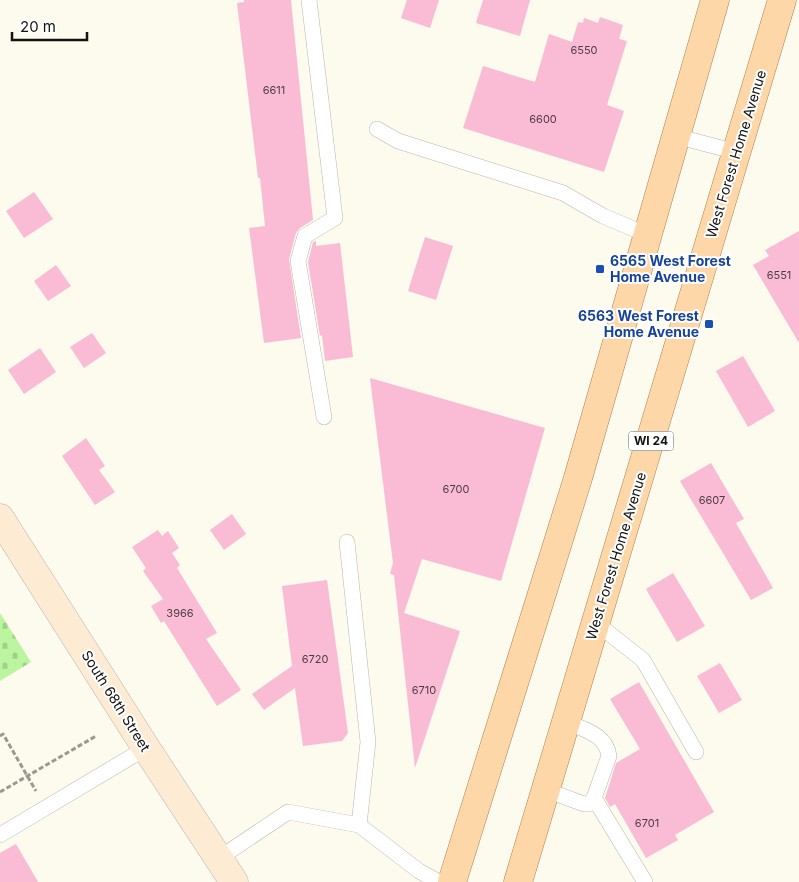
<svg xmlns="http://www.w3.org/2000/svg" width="799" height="882" font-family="Inter,sans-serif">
<defs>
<pattern id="cemetery-stones" width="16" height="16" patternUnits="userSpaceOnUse" patternTransform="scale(1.25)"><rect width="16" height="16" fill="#bbf5a0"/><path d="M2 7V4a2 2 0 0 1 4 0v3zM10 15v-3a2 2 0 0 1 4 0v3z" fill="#a0d189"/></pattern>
</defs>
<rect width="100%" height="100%" fill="#fdfaee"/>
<!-- cemetery -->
<path fill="url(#cemetery-stones)" d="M0 613 31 662 0 681Z"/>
<!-- building -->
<g fill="#fabcd4">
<path d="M244 0H291L313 220 300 228 296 233 289 259 301 338 264 343 249 228 265 226 260 178H258L237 3 244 2Z"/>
<path d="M407 0H439L430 28 401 18Z"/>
<path d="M483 0H530L520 36 476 23Z"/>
<path d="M600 17 623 25 619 39 627 41 607 105 624 111 604 172 463 128 483 66 535 82 549 34 572 42 578 22 583 23 584 18 598 23Z"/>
<path d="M34 192 53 219 24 238 6 211Z"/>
<path d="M799 231V343L753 265 769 256 765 250Z"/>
<path d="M425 237 453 246 436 300 408 291Z"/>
<path d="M316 241V246L340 243 353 357 325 361 322 335 320 336 308 262 313 242Z"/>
<path d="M56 265 71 286 48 301 34 281Z"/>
<path d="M92 333 106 353 84 368 70 347Z"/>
<path d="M40 348 56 372 24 394 8 370Z"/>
<path d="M743 356 775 411 748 427 716 371Z"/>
<path d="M370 378 545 428 501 581 422 559 404 613 460 631 415 768 394 575 390 574 393 563Z"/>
<path d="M86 438 105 466 99 470 115 492 95 505 62 456Z"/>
<path d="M711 463 744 519 736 523 773 588 751 600 680 481Z"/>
<path d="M232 514 246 534 224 550 210 530Z"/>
<path d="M158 530 162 536 168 531 179 548 172 553 180 565 177 568 217 633 206 639 241 690 217 706 164 621 161 623 151 606 163 599 143 571 146 568 132 547Z"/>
<path d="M673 573 705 626 677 642 646 589Z"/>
<path d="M327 580 348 733 342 741 303 746 295 688 264 710 252 694 292 666 282 586Z"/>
<path d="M720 663 742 700 719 713 697 676Z"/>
<path d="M639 682 714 812 675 835 678 840 646 858 615 804 610 807 605 798 616 763 640 749 610 699Z"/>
<path d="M16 844 38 882H0V853Z"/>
</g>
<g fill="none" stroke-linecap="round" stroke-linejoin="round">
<defs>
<g id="lane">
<path d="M309 0 335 218 305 236 298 261 324 417"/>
<path d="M377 129 398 141 563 193 603 216 648 235"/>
<path d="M676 136 736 152"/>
<path d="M347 542 368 742 359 825"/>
<path d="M596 623 643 660 696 752"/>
<path d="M546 790 584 804H589L594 798 609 756C606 734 584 730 567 722"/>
<path d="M594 798 645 882"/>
<path d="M0 835 146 748"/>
<path d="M218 859 288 812 359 825 419 871 439 882"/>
</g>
<path id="secondary" d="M0 518 146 748 234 882"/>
<g id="primary">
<path d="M452 882 578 478 715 0"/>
<path d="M518 882 782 0"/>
</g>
</defs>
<!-- lane casing -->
<use href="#lane" stroke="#b8b6ab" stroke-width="16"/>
<!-- secondary casing -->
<use href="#secondary" stroke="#b8b6ab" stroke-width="29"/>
<!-- primary casing -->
<use href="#primary" stroke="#ab814e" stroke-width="29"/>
<!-- path -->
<g stroke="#9a9990" stroke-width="3" stroke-dasharray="5 2.5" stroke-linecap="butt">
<path d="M0 736 3 734 36 791"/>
<path d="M0 792 96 736"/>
</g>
<!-- lane -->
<use href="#lane" stroke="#fff" stroke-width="15"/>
<!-- secondary -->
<use href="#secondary" stroke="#feebd4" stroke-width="28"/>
<!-- primary -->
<use href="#primary" stroke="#fed7a9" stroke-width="28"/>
</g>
<!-- markers -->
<g fill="#1a4fb4" stroke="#fff" stroke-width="2">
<rect x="595" y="264" width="10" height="10" rx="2.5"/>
<rect x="704" y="319" width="10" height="10" rx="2.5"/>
</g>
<g text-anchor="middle" stroke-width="4" stroke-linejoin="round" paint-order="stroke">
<!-- number labels -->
<g font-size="11" fill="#4d3d40">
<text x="584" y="54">6550</text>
<text x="274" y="94">6611</text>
<text x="543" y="123">6600</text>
<text x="779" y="279">6551</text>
<text x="456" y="493">6700</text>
<text x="712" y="504">6607</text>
<text x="180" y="617">3966</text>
<text x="315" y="663">6720</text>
<text x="424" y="694">6710</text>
<text x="647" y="827">6701</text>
</g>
<!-- shield labels -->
<rect fill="#fff" stroke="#5a5a57" stroke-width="1" x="628.5" y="431.5" width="45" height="19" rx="4"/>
<g font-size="12" font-weight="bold" fill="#13130f">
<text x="651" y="445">WI 24</text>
</g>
<!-- street labels -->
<g font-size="14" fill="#13130f" stroke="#fff">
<text transform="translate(736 154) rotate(-73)" y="5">West Forest Home Avenue</text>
<text transform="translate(616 556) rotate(-73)" y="5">West Forest Home Avenue</text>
<text transform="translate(116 701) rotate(58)" y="5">South 68th Street</text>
</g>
<!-- transit labels -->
<g font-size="14" font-weight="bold" fill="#164399" stroke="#fff" text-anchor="start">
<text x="610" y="266">6565 West Forest<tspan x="610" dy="16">Home Avenue</tspan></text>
<text x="699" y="321" text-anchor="end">6563 West Forest<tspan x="699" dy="16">Home Avenue</tspan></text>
</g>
</g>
<!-- scale -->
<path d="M12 32v8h75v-8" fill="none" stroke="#13130f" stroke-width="2.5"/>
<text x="20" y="32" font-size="15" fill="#13130f" stroke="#ffffff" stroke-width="4" paint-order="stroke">20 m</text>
</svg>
